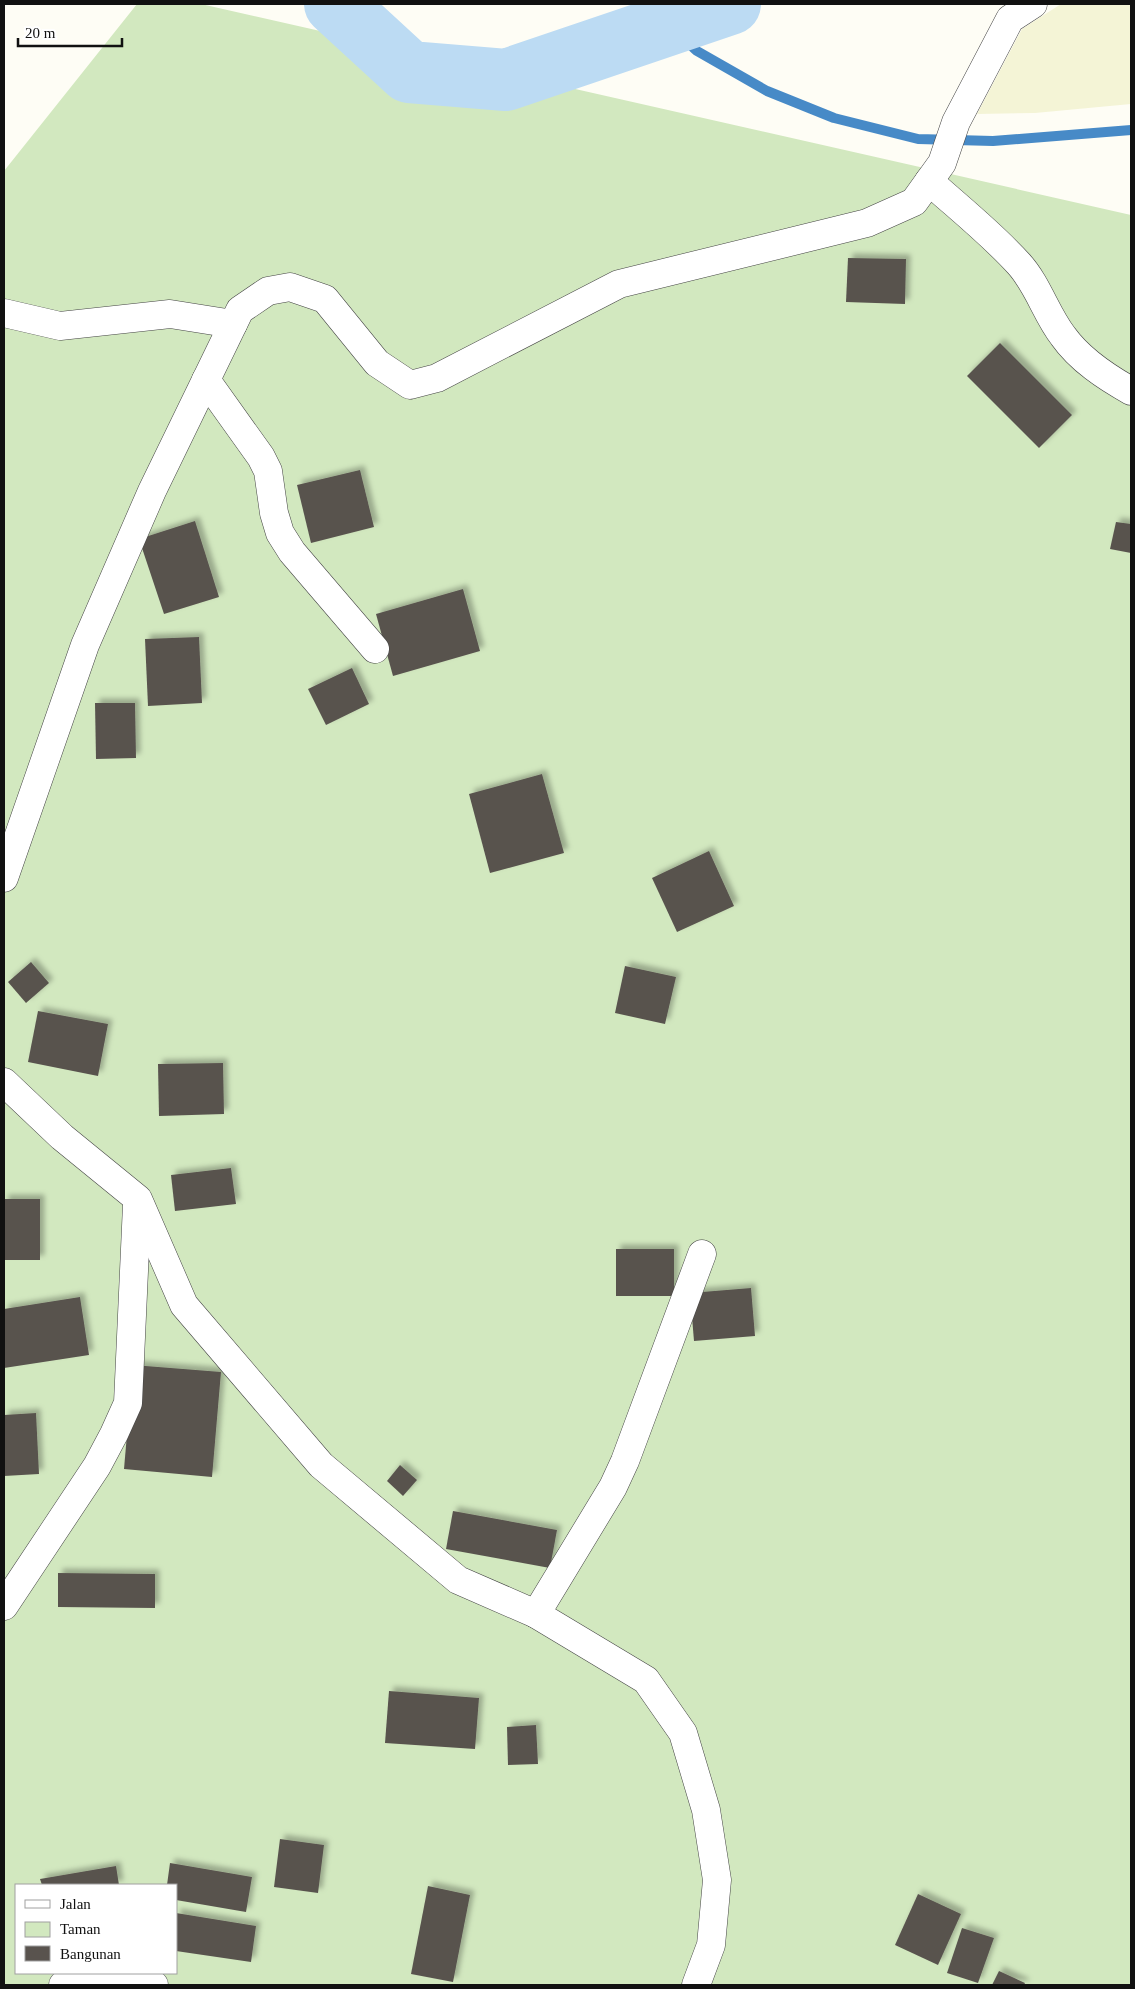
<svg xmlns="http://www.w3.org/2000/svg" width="1135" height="1989" font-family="'Times New Roman',serif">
<defs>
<filter id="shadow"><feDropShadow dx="4.5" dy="-4.5" stdDeviation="2.5" flood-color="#0004"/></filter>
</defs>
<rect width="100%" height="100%" fill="#fefdf5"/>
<!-- farmland -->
<path fill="#f4f4d6" d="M1061 4H1131V104L1035 113 977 114 1022 29Z"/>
<!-- green -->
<path fill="#d2e8bf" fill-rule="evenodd" d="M137 4H201L1131 215V1985H4V171ZM16 1885H176V1973H16Z"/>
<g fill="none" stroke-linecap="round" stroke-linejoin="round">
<!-- stream -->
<path stroke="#478ac7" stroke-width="10" d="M669 25 697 51 767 91 834 118 918 139 993 141 1131 130"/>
<!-- river -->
<path stroke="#bcdbf3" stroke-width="62" d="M335 4 409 72 506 80 730 4"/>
</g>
<!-- building -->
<g fill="#59534e" filter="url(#shadow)">
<path d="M848 258 906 259 905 304 846 302Z"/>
<path d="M1000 343 1072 415 1039 448 967 376Z"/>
<path d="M360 470 374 527 311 543 297 485Z"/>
<path d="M195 521 219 597 164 614 139 539Z"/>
<path d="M1116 522 1131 524V553L1110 549Z"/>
<path d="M463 589 480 651 393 676 376 614Z"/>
<path d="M199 637 202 703 148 706 145 639Z"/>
<path d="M352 668 369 704 326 725 308 689Z"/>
<path d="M95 703H135L136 758 96 759Z"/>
<path d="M542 774 564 853 490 873 469 794Z"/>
<path d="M709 851 734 906 677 932 652 878Z"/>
<path d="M31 962 49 983 26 1003 8 982Z"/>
<path d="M625 966 676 977 665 1024 615 1013Z"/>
<path d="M38 1011 108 1024 98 1076 28 1062Z"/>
<path d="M223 1063 224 1114 159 1116 158 1064Z"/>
<path d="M231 1168 236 1204 175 1211 171 1175Z"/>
<rect x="4" y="1199" width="36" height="61"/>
<rect x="616" y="1249" width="58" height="47"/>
<path d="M751 1288 755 1336 694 1341 690 1293Z"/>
<path d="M80 1297 89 1355 4 1368V1309Z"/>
<path d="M133 1365 221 1372 212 1477 124 1469Z"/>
<path d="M36 1413 39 1474 4 1476V1415Z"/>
<path d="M400 1465 417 1480 403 1496 387 1481Z"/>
<path d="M453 1511 557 1530 550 1568 446 1549Z"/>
<path d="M58 1573 155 1574V1608L58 1607Z"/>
<path d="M389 1691 479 1698 475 1749 385 1743Z"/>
<path d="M536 1725 538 1764 508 1765 507 1727Z"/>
<path d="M280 1839 324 1845 318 1893 274 1887Z"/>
<path d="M170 1863 252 1877 246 1912 176 1900V1885H167Z"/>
<path d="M116 1866 119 1885H42L40 1879Z"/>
<path d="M428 1886 470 1895 453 1982 411 1974Z"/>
<path d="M918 1894 961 1914 938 1965 895 1945Z"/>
<path d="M176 1913 256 1926 251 1962 176 1951Z"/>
<path d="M962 1928 994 1938 978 1983 947 1973Z"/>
<path d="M999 1971 1025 1983 1024 1985H992Z"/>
</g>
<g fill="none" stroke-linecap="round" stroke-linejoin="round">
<defs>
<g id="street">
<path d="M929 181C959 208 992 234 1019 264 1038 285 1046 314 1063 336 1080 360 1106 377 1131 391"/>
<path d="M4 313 60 326 170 314 233 324"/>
<path d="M206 380 261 457 268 471 274 513 280 533 292 552 375 649"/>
<path d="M4 878 85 645 152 491 240 310 268 291 290 287 325 299 377 363 410 385 437 378 619 284 867 223 914 202 942 163 956 122 1010 19 1033 4"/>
<path d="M4 1082 62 1137 138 1199 184 1305 321 1465 458 1580 536 1614 646 1680 683 1733 706 1810 717 1880 711 1945 696 1985"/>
<path d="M4 1606 97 1466 114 1434 128 1403 137 1205"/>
<path d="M536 1614 613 1487 625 1461 702 1254"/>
<path d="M63 1985H154"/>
</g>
</defs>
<!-- street casing -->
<use href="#street" stroke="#444" stroke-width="29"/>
<!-- street -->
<use href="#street" stroke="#fff" stroke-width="28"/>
</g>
<!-- border -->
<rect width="1135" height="1989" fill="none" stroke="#111111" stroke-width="10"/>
<!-- legend -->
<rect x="15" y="1884" width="162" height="90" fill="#ffffff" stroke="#a0a0a0"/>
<rect x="25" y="1900" width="25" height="8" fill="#ffffff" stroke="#a0a0a0"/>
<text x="60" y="1909" font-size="15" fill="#111111">Jalan</text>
<rect x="25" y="1922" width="25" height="15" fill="#d2e8bf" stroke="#a0a0a0"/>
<text x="60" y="1934" font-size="15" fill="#111111">Taman</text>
<rect x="25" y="1946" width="25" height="15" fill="#59534e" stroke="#a0a0a0"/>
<text x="60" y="1959" font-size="15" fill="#111111">Bangunan</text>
<!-- scale -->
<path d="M18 38v8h104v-8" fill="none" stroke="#111111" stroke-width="2.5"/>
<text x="25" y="38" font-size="15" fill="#111111" stroke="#ffffff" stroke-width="4" paint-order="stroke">20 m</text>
</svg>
